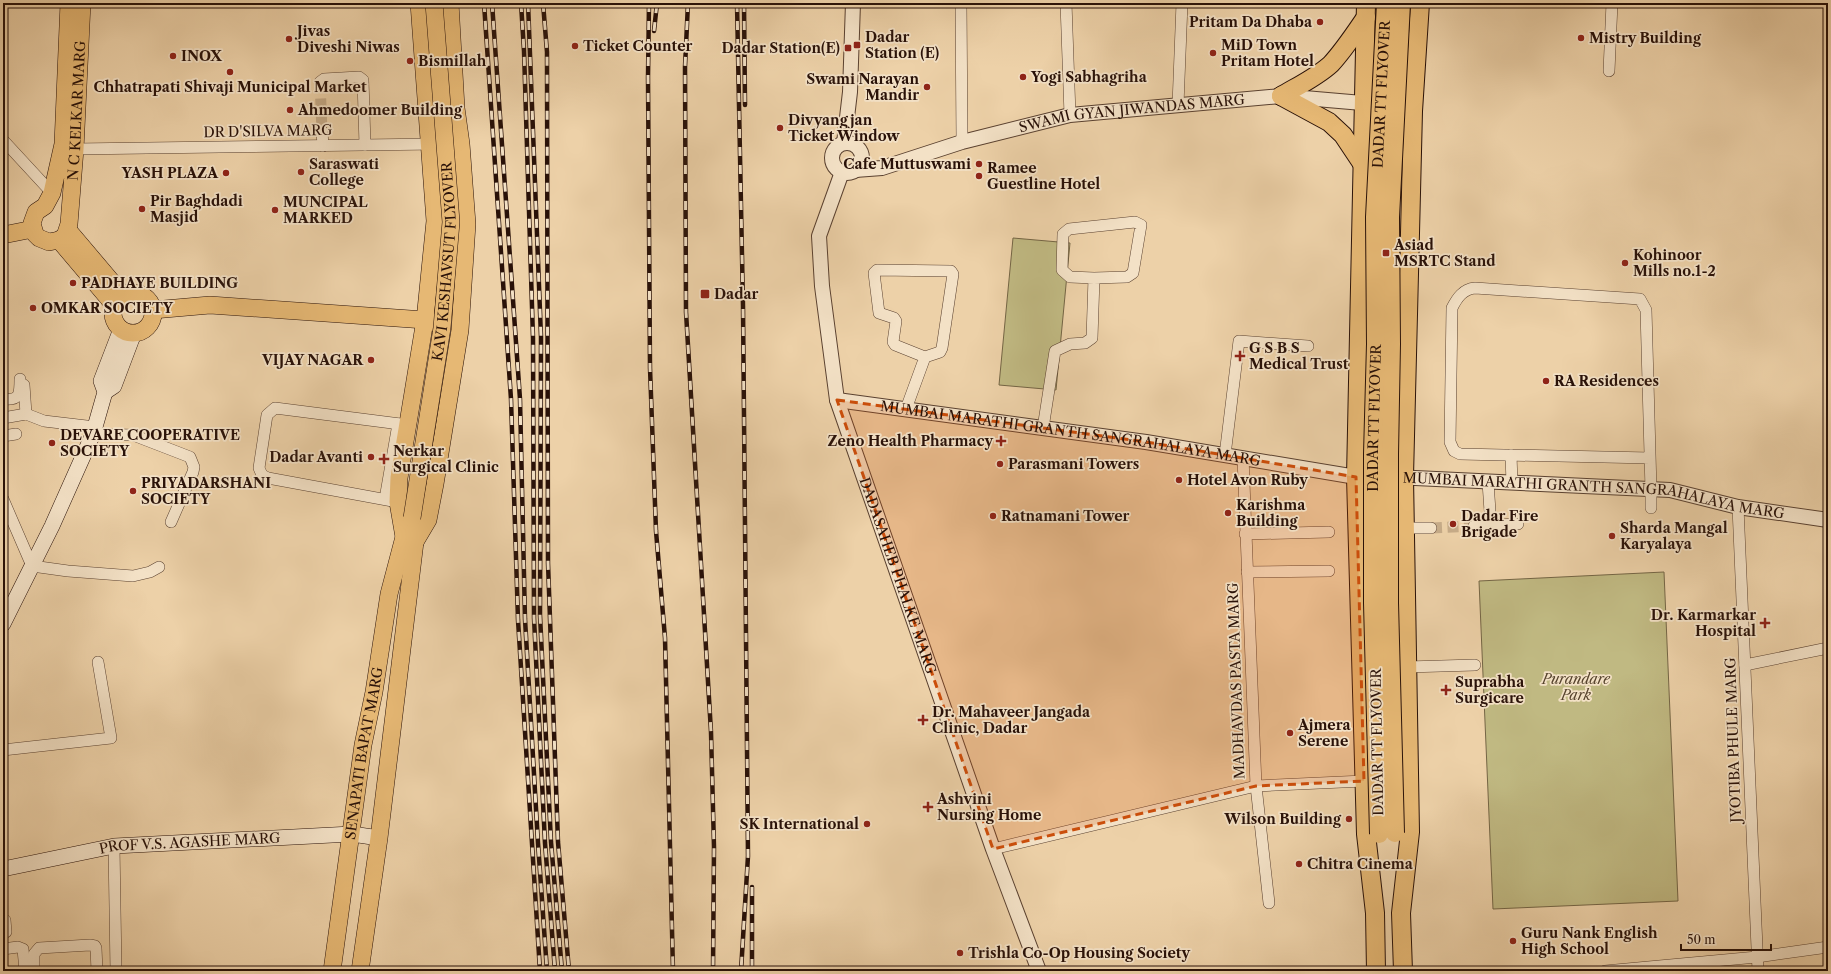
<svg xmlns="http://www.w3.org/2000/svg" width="1831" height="974" font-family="'Libre Caslon Text',serif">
<rect width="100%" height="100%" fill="#edd1a8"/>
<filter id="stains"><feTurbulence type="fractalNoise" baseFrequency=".005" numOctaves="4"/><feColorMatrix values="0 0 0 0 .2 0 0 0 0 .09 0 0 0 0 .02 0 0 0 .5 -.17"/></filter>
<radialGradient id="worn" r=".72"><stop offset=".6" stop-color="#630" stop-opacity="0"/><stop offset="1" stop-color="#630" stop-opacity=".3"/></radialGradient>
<!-- green -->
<g fill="#c0b982" stroke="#746545">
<path d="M1013 238 1070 243 1056 390 999 385Z"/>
<path d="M1664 572 1678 901 1493 909 1479 581Z"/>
</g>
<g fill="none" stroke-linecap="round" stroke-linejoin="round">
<!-- minor-tunnel -->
<g stroke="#c6ab88" stroke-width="11" stroke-dasharray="11 5.5" stroke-linecap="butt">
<path d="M320 82 322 131"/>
<path d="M1431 528 1474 526"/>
</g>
<defs>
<g id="minor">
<path d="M961 3 962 142"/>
<path d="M1066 3 1070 115"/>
<path d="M1609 71 1612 3"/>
<path d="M320 82 324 79 359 77 363 80 365 145"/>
<path d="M1178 105 1182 3"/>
<path d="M322 131 323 146"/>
<path d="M3 140 52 193"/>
<path d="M75 149 435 144"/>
<path d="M24 385 26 414"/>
<path d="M3 399C20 401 20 394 20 379"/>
<path d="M906 409 925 357 940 352 942 348 953 274 951 271 877 270 874 273 879 313 894 318 896 321 893 342 895 345 925 357"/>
<path d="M3 418 26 414 44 421 95 427"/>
<path d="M1043 428 1055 351 1070 344 1085 343 1092 338 1094 278 1127 277 1133 273 1141 225 1135 222 1069 229 1063 234 1062 270 1070 277 1094 278"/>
<path d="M93 434 133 435 190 457 194 467 193 472 171 522"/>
<path d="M3 436 16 434"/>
<path d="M1225 455 1239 341 1308 346"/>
<path d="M1511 455 1512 483"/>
<path d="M1243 457 1256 786 1269 903"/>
<path d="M1650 458 1460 454 1454 451 1450 442 1452 308C1457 298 1463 289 1475 288L1640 299 1646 310 1651 490V508"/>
<path d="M1488 482 1491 526"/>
<path d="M3 499 32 566 68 571 133 576 150 572 159 567"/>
<path d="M385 499 398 424"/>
<path d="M398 502 268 478 262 475 259 468 267 415 275 408 408 425"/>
<path d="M1738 507 1758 971"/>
<path d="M1474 526 1518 524"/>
<path d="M1405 528H1431"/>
<path d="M1245 534 1329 532"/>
<path d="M1247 572 1329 571"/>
<path d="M1745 665 1828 648"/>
<path d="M1407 667 1475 665"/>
<path d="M3 750 111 738 98 662"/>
<path d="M114 846 116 971"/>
<path d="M993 849 1256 786 1364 781"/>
<path d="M3 919 5 920 6 932"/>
<path d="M3 949 18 947 23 949 25 971"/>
<path d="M34 971V954L39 948 90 945 95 946 96 948 97 971"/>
<path d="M1605 971 1757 957 1828 947"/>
</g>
<g id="tertiary">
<path d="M844 143 850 92 853 3"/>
<circle cx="847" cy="158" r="15"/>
<path id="s1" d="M855 170 882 168 962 142 1070 115 1281 96 1374 104"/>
<path id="s2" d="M842 172 819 236 822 286 837 400 993 849 1039 971"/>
<path id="s3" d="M837 400 1146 442 1356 477H1365"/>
<path id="s4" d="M1394 477 1670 490 1738 507 1828 520"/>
</g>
<g id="secondary">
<path d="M105 392 114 386 134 333"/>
<path d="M3 624 52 526 93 434 105 392 101 381 121 329"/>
<path id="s5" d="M3 869 114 846 352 834 379 838"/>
</g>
<g id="primary">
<path id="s6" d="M69 3 63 144 52 193 45 206 36 212 32 223 35 234 39 238 49 242 59 240 65 236 69 224 75 149 82 3"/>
<path d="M68 230 123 295"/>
<path d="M3 235 33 229"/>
<path d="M59 240 114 305"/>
<circle cx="133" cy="313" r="20"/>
<path d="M153 310 210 305 425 320 436 323"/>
<path d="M404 537 398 502 399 478 425 320 435 221 419 3"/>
<path d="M415 542 428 520 435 484 460 330 467 224 461 144 456 108 450 3"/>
<path id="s7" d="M332 971 363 745 374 692 389 594 404 537 408 527"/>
<path d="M360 971 379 838 415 542 414 531"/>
</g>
<g id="trunk">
<path d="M1366 3 1356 477 1366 834 1375 913 1376 971"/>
<path d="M1281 96C1298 86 1317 77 1331 64 1344 50 1355 33 1366 17"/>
<path d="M1281 96 1329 122 1343 135 1363 165"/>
<path d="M1403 971 1401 913 1410 832 1404 477 1413 111 1420 3"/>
</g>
</defs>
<!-- minor casing -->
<use href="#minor" stroke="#5a4130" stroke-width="12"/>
<!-- tertiary casing -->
<use href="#tertiary" stroke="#5a4130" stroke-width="16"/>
<!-- secondary casing -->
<use href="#secondary" stroke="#291108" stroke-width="16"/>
<!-- primary casing -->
<use href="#primary" stroke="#291108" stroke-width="18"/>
<!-- trunk casing -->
<use href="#trunk" stroke="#291108" stroke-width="20"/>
<!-- minor -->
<use href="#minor" stroke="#f3e1c6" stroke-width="11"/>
<!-- tertiary -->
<use href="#tertiary" stroke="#f3e1c6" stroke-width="14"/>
<!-- secondary -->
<use href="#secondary" stroke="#f3e1c6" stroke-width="15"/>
<!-- primary -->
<use href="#primary" stroke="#e6b874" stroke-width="17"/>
<!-- trunk -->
<use href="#trunk" stroke="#e6b874" stroke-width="18"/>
<defs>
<g id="rail">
<path d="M484 3 511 399 518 620 540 971"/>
<path d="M492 3 520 399 525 619 538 843 547 971"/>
<path d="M521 3 524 51 533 338 534 618 545 843 555 971"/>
<path d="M528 3 541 337 540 615 551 842 562 971"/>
<path d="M543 3 547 52 548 563 558 842 569 971"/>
<path d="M649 3 648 77 650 368 656 531 665 638 673 971"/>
<path d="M688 3 685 67 686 312 711 732 714 847 713 971"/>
<path d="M737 3 743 306 748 856 741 971"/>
<path d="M744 3 745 105"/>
<path d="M654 31 657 3"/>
<path d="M752 887V971"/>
</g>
</defs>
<!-- rail casing -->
<use href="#rail" stroke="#291108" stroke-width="4.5"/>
<!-- rail -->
<use href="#rail" stroke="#f3e1c6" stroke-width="3" stroke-dasharray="9" stroke-linecap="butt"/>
<defs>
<g id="primary-bridge">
<path id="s8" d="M412 518 442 328 451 222 434 3"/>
</g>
<g id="trunk-bridge">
<path d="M1395 833 1389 603V454L1391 344 1390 217 1401 3"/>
<path id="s9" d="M1379 834 1373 603V454L1376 344 1375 217 1386 3"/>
</g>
</defs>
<!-- primary-bridge casing -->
<use href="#primary-bridge" stroke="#291108" stroke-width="18" stroke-linecap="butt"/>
<!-- trunk-bridge casing -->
<use href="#trunk-bridge" stroke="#291108" stroke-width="20" stroke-linecap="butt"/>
<!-- primary-bridge -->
<use href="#primary-bridge" stroke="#e6b874" stroke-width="17"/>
<!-- trunk-bridge -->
<use href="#trunk-bridge" stroke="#e6b874" stroke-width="18"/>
</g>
<!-- marked area -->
<path fill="#cb4e0b" fill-opacity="0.2" stroke="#cb4e0b" stroke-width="3" stroke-dasharray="8 5" stroke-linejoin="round" d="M837 400 1146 442 1356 477 1364 781 1256 786 993 849Z"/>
<!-- markers -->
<g fill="#8f2418" stroke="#f3e1c6" stroke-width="1.5">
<circle cx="1320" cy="22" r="4"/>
<circle cx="1581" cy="38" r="4"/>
<circle cx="289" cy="39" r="4"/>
<rect x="853" y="41" width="8" height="8" rx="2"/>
<circle cx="575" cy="46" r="4"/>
<rect x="844" y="44" width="8" height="8" rx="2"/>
<circle cx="1213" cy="53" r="4"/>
<circle cx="173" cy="56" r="4"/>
<circle cx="410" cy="61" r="4"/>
<circle cx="230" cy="72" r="4"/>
<circle cx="1023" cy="77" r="4"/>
<circle cx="927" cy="87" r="4"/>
<circle cx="290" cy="110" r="4"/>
<circle cx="780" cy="128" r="4"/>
<circle cx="979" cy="164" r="4"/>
<circle cx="301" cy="172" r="4"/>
<circle cx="226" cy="173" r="4"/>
<circle cx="979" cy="176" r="4"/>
<circle cx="142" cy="209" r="4"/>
<circle cx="275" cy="210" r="4"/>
<rect x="1382" y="249" width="8" height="8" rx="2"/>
<circle cx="1625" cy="263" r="4"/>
<circle cx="73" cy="283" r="4"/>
<rect x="700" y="289" width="10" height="10" rx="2"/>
<circle cx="33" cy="308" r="4"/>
<path d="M1238 350h4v4h4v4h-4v4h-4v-4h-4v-4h4z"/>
<circle cx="371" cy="360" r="4"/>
<circle cx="1546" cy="381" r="4"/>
<path d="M999 435h4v4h4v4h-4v4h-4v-4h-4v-4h4z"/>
<circle cx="52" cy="443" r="4"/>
<circle cx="371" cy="457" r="4"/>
<path d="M382 453h4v4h4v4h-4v4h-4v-4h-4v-4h4z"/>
<circle cx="1000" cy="464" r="4"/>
<circle cx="1179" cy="480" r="4"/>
<circle cx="133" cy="491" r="4"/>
<circle cx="1228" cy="513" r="4"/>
<circle cx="993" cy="516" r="4"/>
<circle cx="1453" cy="524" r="4"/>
<circle cx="1612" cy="536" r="4"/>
<path d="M1763 617h4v4h4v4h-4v4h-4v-4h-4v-4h4z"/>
<path d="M1444 684h4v4h4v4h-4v4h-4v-4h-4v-4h4z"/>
<path d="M921 714h4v4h4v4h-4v4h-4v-4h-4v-4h4z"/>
<circle cx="1290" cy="733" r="4"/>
<path d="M926 801h4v4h4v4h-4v4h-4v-4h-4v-4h4z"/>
<circle cx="1349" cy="819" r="4"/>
<circle cx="867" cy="824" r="4"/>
<circle cx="1299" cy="864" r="4"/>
<circle cx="1513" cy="941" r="4"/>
<circle cx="960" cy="953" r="4"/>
</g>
<g text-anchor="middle" stroke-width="3.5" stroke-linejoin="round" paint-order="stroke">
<!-- poi labels -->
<g font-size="14" font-weight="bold" fill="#291108" stroke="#f3e1c6" text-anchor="start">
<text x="1312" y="27" text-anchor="end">Pritam Da Dhaba</text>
<text x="297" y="36">Jivas<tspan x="297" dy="16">Diveshi Niwas</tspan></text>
<text x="865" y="42">Dadar<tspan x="865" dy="16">Station (E)</tspan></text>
<text x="1589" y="43">Mistry Building</text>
<text x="1221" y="50">MiD Town<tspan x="1221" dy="16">Pritam Hotel</tspan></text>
<text x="583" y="51">Ticket Counter</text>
<text x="840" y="53" text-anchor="end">Dadar Station(E)</text>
<text x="181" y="61">INOX</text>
<text x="418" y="66">Bismillah</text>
<text x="1031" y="82">Yogi Sabhagriha</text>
<text x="919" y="84" text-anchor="end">Swami Narayan<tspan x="919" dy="16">Mandir</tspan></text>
<text x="230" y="92" text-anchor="middle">Chhatrapati Shivaji Municipal Market</text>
<text x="298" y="115">Ahmedoomer Building</text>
<text x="788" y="125">Divyangjan<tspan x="788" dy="16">Ticket Window</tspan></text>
<text x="309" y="169">Saraswati<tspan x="309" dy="16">College</tspan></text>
<text x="971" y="169" text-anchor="end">Cafe Muttuswami</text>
<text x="987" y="173">Ramee<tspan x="987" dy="16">Guestline Hotel</tspan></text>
<text x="218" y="178" text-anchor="end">YASH PLAZA</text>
<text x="150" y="206">Pir Baghdadi<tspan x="150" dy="16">Masjid</tspan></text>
<text x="283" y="207">MUNCIPAL<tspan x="283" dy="16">MARKED</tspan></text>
<text x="1394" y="250">Asiad<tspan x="1394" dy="16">MSRTC Stand</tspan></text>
<text x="1633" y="260">Kohinoor<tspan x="1633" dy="16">Mills no.1-2</tspan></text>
<text x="81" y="288">PADHAYE BUILDING</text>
<text x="714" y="299">Dadar</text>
<text x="41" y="313">OMKAR SOCIETY</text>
<text x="1249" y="353">G S B S<tspan x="1249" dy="16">Medical Trust</tspan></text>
<text x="363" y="365" text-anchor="end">VIJAY NAGAR</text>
<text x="1554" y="386">RA Residences</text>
<text x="60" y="440">DEVARE COOPERATIVE<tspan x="60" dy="16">SOCIETY</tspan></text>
<text x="993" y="446" text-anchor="end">Zeno Health Pharmacy</text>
<text x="393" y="456">Nerkar<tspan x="393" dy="16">Surgical Clinic</tspan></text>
<text x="363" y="462" text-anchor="end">Dadar Avanti</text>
<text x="1008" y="469">Parasmani Towers</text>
<text x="1187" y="485">Hotel Avon Ruby</text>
<text x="141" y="488">PRIYADARSHANI<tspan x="141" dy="16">SOCIETY</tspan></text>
<text x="1236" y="510">Karishma<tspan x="1236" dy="16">Building</tspan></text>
<text x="1001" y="521">Ratnamani Tower</text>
<text x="1461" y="521">Dadar Fire<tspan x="1461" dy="16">Brigade</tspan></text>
<text x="1620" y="533">Sharda Mangal<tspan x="1620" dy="16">Karyalaya</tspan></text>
<text x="1756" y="620" text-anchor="end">Dr. Karmarkar<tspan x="1756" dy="16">Hospital</tspan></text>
<text x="1455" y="687">Suprabha<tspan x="1455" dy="16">Surgicare</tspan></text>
<text x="932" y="717">Dr. Mahaveer Jangada<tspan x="932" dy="16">Clinic, Dadar</tspan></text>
<text x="1298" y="730">Ajmera<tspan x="1298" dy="16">Serene</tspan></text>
<text x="937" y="804">Ashvini<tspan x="937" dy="16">Nursing Home</tspan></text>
<text x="1341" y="824" text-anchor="end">Wilson Building</text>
<text x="859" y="829" text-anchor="end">SK International</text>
<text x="1307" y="869">Chitra Cinema</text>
<text x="1521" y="938">Guru Nank English<tspan x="1521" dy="16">High School</tspan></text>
<text x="968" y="958">Trishla Co-Op Housing Society</text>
</g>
<!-- street labels -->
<g font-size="14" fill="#291108" stroke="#f3e1c6">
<text dy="5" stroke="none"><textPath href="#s9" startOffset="740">DADAR TT FLYOVER</textPath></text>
<text dy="5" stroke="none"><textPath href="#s6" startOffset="400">N C KELKAR MARG</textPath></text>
<text dy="5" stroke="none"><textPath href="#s1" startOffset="284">SWAMI GYAN JIWANDAS MARG</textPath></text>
<text transform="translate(268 131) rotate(-1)" y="5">DR D'SILVA MARG</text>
<text dy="5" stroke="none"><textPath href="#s8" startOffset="259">KAVI KESHAVSUT FLYOVER</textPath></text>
<text dy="5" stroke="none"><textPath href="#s9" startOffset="416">DADAR TT FLYOVER</textPath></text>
<text dy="5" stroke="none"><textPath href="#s3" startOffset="236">MUMBAI MARATHI GRANTH SANGRAHALAYA MARG</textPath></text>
<text dy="5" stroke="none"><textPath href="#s4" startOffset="201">MUMBAI MARATHI GRANTH SANGRAHALAYA MARG</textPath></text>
<text dy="5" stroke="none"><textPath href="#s2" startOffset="419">DADASAHEB PHALKE MARG</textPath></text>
<text transform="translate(1236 681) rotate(-92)" y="5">MADHAVDAS PASTA MARG</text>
<text transform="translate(1733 740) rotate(-92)" y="5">JYOTIBA PHULE MARG</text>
<text transform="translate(1377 742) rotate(-91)" y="5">DADAR TT FLYOVER</text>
<text dy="5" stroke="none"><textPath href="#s7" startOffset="220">SENAPATI BAPAT MARG</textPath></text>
<text dy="5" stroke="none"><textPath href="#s5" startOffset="189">PROF V.S. AGASHE MARG</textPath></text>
</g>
<!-- park labels -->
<g font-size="14" font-style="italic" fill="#56432d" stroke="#f3e1c6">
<text x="1576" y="684">Purandare<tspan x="1576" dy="16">Park</tspan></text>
</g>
</g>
<!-- margin -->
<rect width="1831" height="974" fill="none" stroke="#edd1a8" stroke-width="16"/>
<rect x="4" y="4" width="1823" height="966" fill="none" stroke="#291108" stroke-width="2"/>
<rect x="8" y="8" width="1815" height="958" fill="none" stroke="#291108"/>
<!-- scale -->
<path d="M1681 944v6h90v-6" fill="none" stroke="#291108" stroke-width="2"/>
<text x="1687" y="944" font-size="12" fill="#291108" stroke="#f3e1c6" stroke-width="3" paint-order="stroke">50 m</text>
<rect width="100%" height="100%" filter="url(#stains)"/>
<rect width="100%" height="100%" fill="url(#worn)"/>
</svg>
